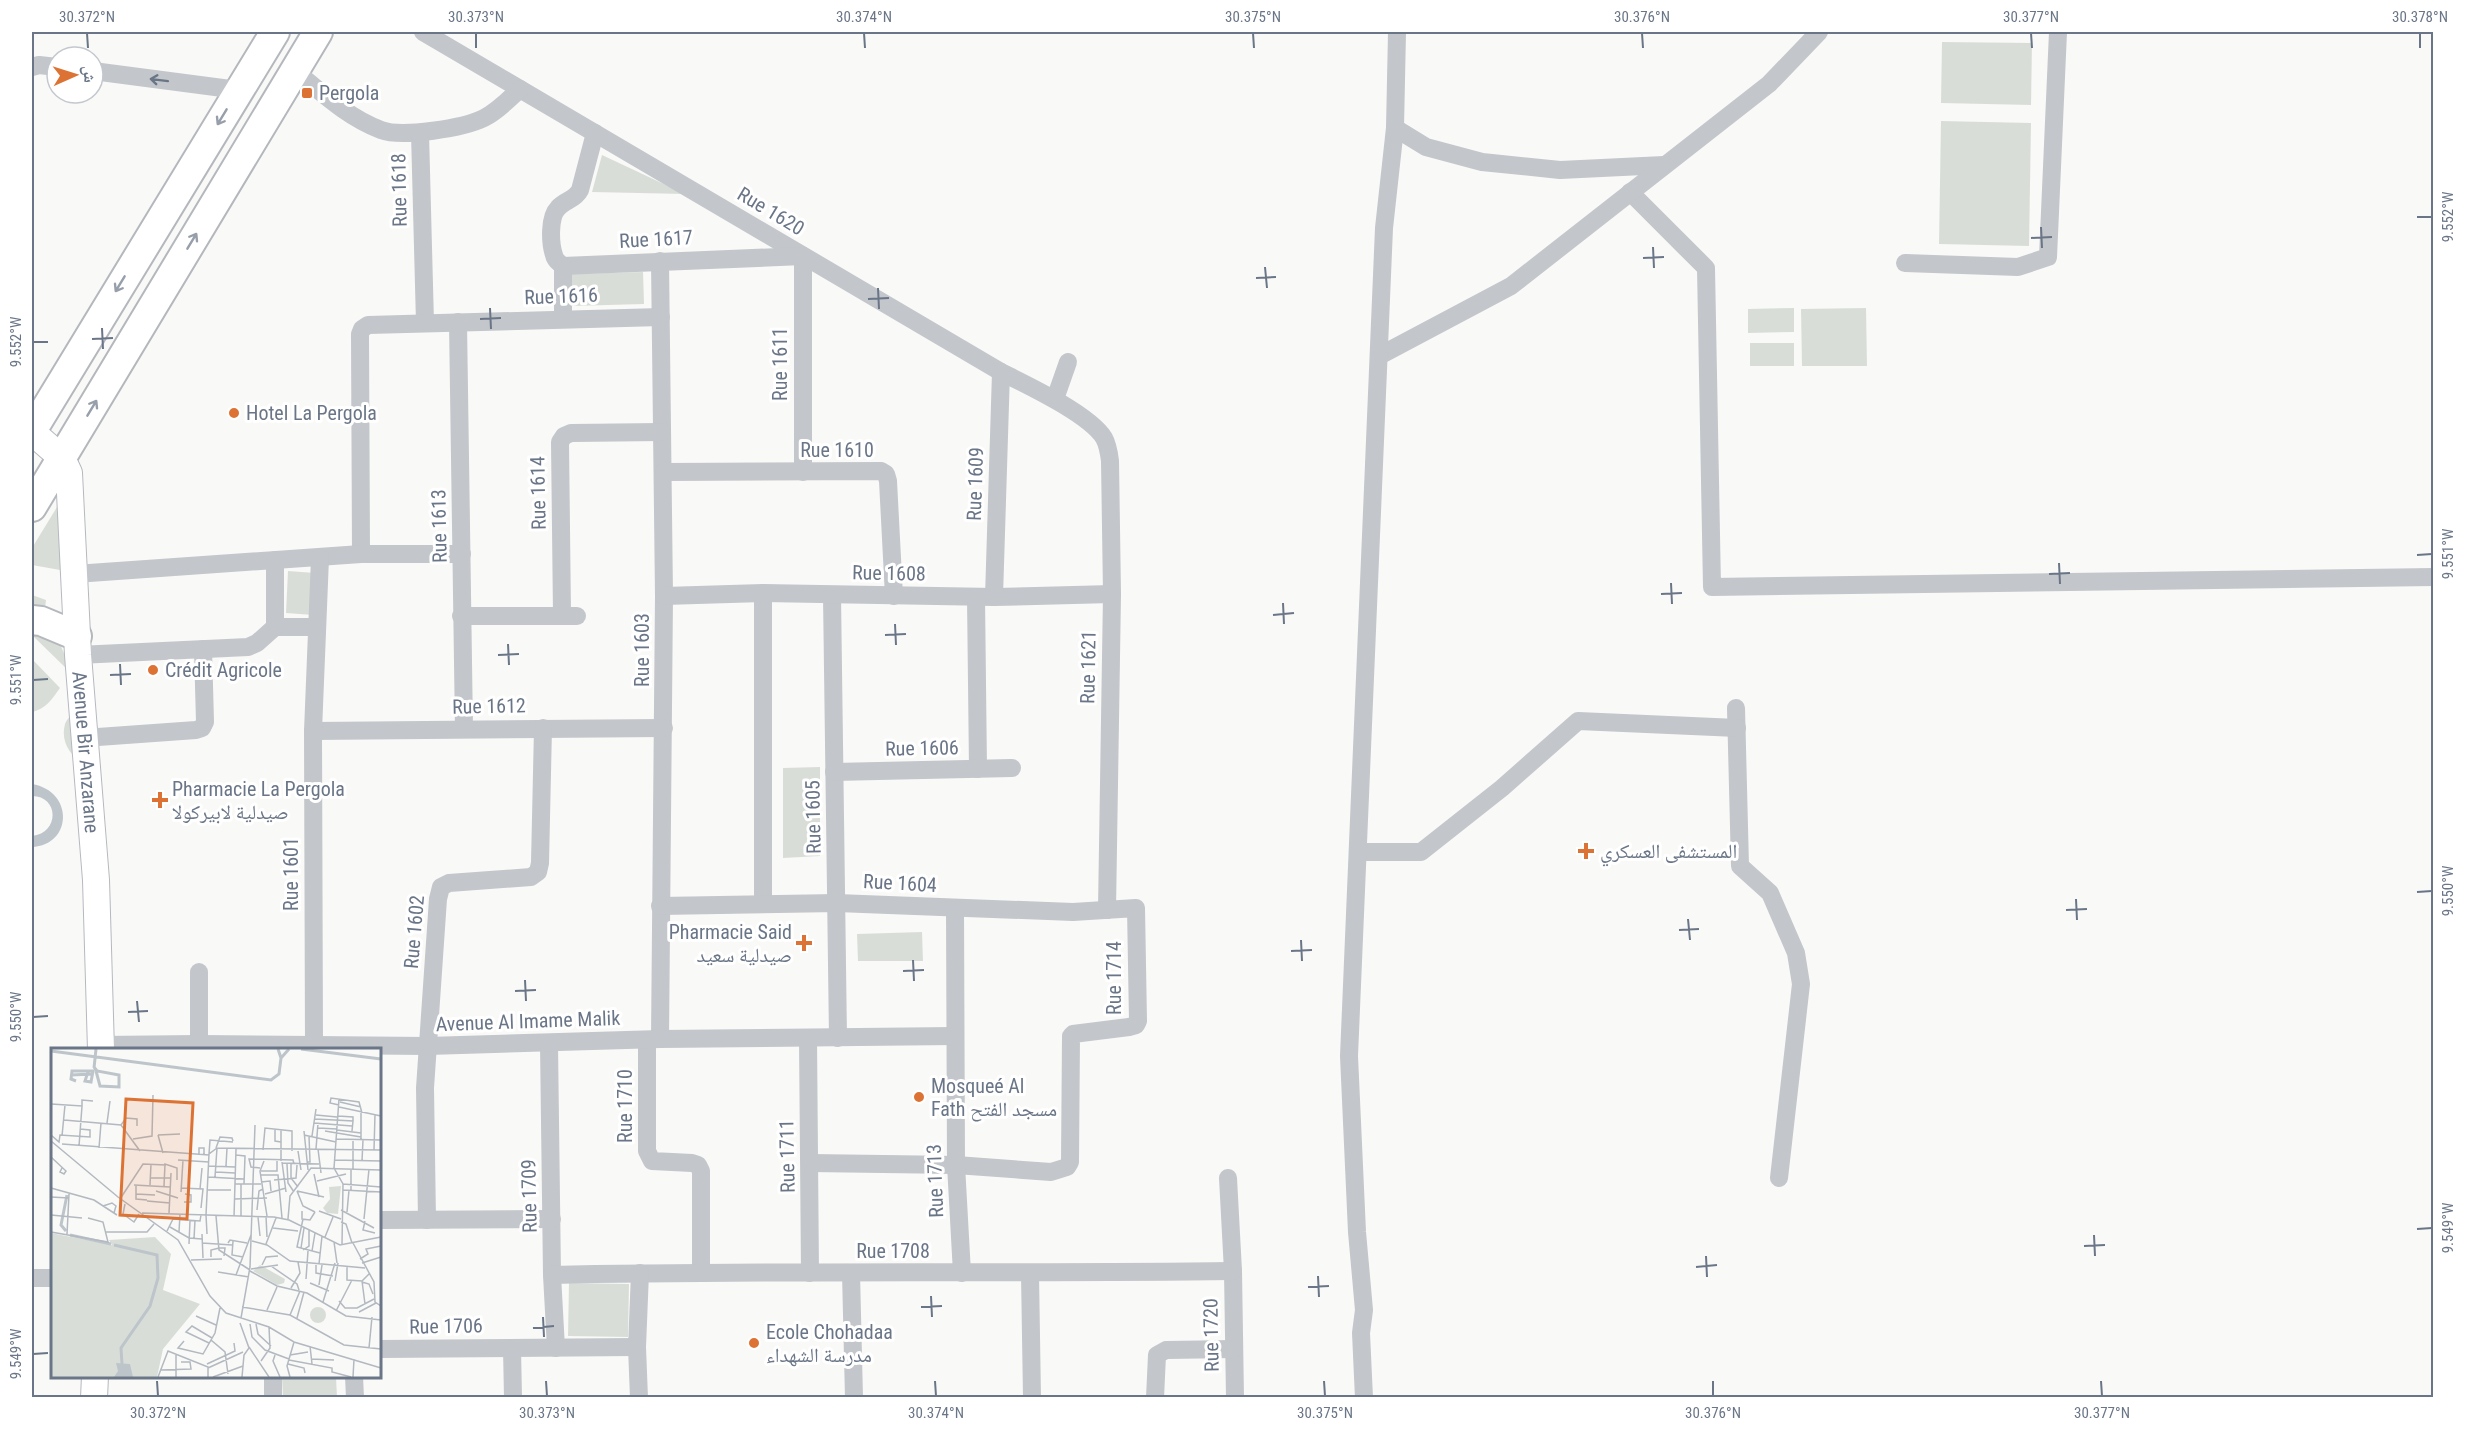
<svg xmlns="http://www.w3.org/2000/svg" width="2465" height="1429" font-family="'Roboto Condensed','Noto Naskh Arabic',sans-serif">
<rect width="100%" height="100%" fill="#f9f9f7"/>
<!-- green -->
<g fill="#d8ded7">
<path d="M1942 42 2032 43 2031 105 1941 103Z"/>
<path d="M1941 121 2031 123 2029 246 1939 244Z"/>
<path d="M602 155 685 194 592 192Z"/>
<path d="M643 272 644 304 572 306 571 274Z"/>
<path d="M1794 308V332L1748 333V309Z"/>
<path d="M1866 308 1867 366H1802L1801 309Z"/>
<rect x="1750" y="343" width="44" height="23"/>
<path d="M76 476 77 573 32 565V548Z"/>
<path d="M288 571 315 573 313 615 286 613Z"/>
<path d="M32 595 46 600 45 608 73 675 32 635Z"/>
<path d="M32 659 60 688C52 699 46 709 32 712Z"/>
<path d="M80 706 84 765C71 756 60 742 65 724 67 718 76 711 80 706Z"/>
<path d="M820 767V856L783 858V768Z"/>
<path d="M922 932 923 961H858L857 934Z"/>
<path d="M569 1283 629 1284 628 1337 568 1336Z"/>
<path d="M282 1377H336L337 1397H283Z"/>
</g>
<!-- water -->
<path fill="#bdc5cb" d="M32 784C74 791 73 845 32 847V836C60 833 59 796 32 796Z"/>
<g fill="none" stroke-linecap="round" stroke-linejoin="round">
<defs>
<g id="secondary">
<path id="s1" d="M32 432 62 458 69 473 78 655 96 880 101 1050"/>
<path d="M94 1398 95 1376"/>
</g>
<g id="primary">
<path d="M32 431 275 32"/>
<path d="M32 507 318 32"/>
<path d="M32 620 41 621 77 636"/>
</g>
</defs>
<!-- secondary casing -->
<use href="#secondary" stroke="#b5b9bf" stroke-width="28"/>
<!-- primary casing -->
<use href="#primary" stroke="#b4b8bd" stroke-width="32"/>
<!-- street -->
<g stroke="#c3c6ca" stroke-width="18">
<path d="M423 32 1001 372C1027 385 1089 414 1104 438 1108 445 1109 453 1110 461L1112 594 1107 910"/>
<path d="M32 67 39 65 57 67"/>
<path d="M294 70C321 92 348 118 381 130 402 138 464 128 484 118 498 111 509 99 520 89"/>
<path d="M93 71 238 90"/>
<path d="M1395 128 1426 147 1482 162 1560 170 1664 165"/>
<path d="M420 133 425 323"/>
<path d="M1630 192 1706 268 1712 587 2434 577"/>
<path d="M803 256V472"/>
<path d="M660 261 664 596 660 1039"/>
<path d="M1905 263 2018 267 2048 257 2058 32"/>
<path d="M563 266 803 256"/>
<path d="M563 266C559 263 555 260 554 255 550 243 549 217 558 208 565 200 575 200 580 190L595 133"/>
<path d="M563 318V266"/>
<path d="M458 322 464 729"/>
<path d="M1379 356 1511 286 1769 84 1819 32"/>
<path d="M1055 399 1068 362"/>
<path d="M664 472 881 471 886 474 888 481 894 596"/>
<path d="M361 554 360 334 362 329 368 325 661 317"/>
<path d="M75 574 361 554H462"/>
<path d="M763 593V904"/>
<path d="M832 595 838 1038"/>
<path d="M664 596 763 593 994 597 1112 594"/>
<path d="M976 597 978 769"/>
<path d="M994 597 1001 372"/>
<path d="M562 615 560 442 564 436 571 433 662 432"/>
<path d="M461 616H577"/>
<path d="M275 627H317"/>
<path d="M78 655 248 647 257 643 275 627V560"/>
<path d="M1736 708 1740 866 1770 893 1796 953 1801 984 1779 1178"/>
<path d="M313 731 664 728"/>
<path d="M84 738 196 730 202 728 205 722 203 649"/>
<path d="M834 772 1012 768"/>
<path d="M1358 852H1421L1502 788 1578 721 1737 728"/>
<path d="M660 906 837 903 1073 912 1136 908 1138 1021 1136 1025 1129 1027 1073 1034 1071 1036 1070 1162 1067 1167 1051 1172 956 1165 810 1163"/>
<path d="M955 908 956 1165 962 1273"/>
<path d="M808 1038 810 1273"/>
<path d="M647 1040V1151L652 1161 692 1163 698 1165 701 1171V1272"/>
<path d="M199 1044V972"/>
<path d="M549 1044 552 1275 556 1348"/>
<path d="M101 1045 199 1044 428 1046 660 1039 955 1036"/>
<path d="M314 1046 313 731 320 558"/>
<path d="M1228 1178 1233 1271 1235 1398"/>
<path d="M380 1220 552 1219"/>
<path d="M427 1220 425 1088 438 899 441 887 449 883 531 877 538 872 540 863 543 728"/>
<path d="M851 1273 854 1398"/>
<path d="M1030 1274 1032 1398"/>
<path d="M552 1275C779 1270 1006 1274 1233 1271"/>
<path d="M32 1278H52"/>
<path d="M512 1348 513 1398"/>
<path d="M380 1349 637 1347"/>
<path d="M273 1376V1398"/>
<path d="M354 1376 355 1398"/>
<path d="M639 1398 637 1347 640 1273"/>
<path d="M1155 1398 1157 1355 1166 1350 1234 1349"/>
<path d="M1364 1398 1361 1333 1364 1310 1357 1232 1349 1056 1384 228 1395 128 1397 32"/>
</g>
<!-- secondary -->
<use href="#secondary" stroke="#fff" stroke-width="26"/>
<!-- primary -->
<use href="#primary" stroke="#fff" stroke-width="28"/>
</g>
<!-- one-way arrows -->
<defs><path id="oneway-shaft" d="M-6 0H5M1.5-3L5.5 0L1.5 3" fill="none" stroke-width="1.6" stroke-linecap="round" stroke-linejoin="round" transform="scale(1.5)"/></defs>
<use stroke="#6a7687" href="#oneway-shaft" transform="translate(159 80) rotate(-173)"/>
<g stroke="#979fab">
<use href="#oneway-shaft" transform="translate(222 117) rotate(121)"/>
<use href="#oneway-shaft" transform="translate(192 241) rotate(-59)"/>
<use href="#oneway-shaft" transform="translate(120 284) rotate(121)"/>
<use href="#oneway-shaft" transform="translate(92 408) rotate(-59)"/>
</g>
<!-- ticks -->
<path fill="none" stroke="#6a7687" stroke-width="2" d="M87 33 88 48M476 33V48M864 33 865 48M1253 33 1254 48M1642 33 1643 48M2031 33 2032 48M2420 33V48M2417 217H2432M2041 227 2042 248M2031 238 2052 237M1653 247 1654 268M1643 258 1664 257M1265 267 1267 288M1256 278 1276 277M878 288 879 309M868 299 889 298M490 308 491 329M480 319 501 318M102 328 103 349M92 339 113 338M33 342H48M2417 555 2432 554M2059 563 2060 584M2049 574 2070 573M1671 583 1672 604M1661 594 1682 593M1283 603 1284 624M1273 615 1294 613M895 624 896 645M885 635 906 634M508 644 509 665M498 655 519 654M120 664 121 685M110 675 131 674M33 680 48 679M2417 892 2432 891M2076 899 2077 920M2066 910 2087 909M1688 919 1690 940M1679 930 1699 929M1301 940 1302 961M1291 951 1312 950M913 960 914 981M903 971 924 970M525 980 526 1001M515 991 536 990M137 1001 139 1022M128 1012 148 1011M33 1017 48 1016M2417 1229 2432 1228M2094 1235 2095 1256M2084 1246 2105 1245M1706 1256 1707 1277M1696 1267 1717 1265M1318 1276 1319 1297M1308 1287 1329 1286M931 1296 932 1317M921 1307 942 1306M543 1317 544 1337M533 1328 554 1326M33 1354 48 1353M157 1381 158 1396M546 1381 547 1396M935 1381 936 1396M1324 1381 1325 1396M1713 1381V1396M2101 1381 2102 1396"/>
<!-- markers -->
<g fill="#dc7334" stroke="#fff" stroke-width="2">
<rect x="301" y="87" width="12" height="12" rx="3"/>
<circle cx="234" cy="413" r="6"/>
<circle cx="153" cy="670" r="6"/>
<path d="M157 791h6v6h6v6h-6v6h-6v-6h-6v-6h6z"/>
<path d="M1583 842h6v6h6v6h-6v6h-6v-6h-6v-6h6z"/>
<path d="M801 934h6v6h6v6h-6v6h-6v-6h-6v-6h6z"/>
<circle cx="919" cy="1097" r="6"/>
<circle cx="754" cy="1343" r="6"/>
</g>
<g text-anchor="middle" stroke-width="6" stroke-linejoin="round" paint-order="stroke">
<!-- poi labels -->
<g font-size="20" fill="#6a7687" stroke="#fff" text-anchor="start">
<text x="319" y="100">Pergola</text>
<text x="246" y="420">Hotel La Pergola</text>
<text x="165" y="677">Crédit Agricole</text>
<text x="172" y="796">Pharmacie La Pergola<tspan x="172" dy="23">صيدلية لابيركولا</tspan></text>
<text x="1600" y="858">المستشفى العسكري</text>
<text x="792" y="939" text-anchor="end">Pharmacie Said<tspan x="792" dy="23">صيدلية سعيد</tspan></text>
<text x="931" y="1093">Mosqueé Al<tspan x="931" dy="23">Fath مسجد الفتح</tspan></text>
<text x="766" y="1339">Ecole Chohadaa<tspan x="766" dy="23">مدرسة الشهداء</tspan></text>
</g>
<!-- street labels -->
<g font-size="20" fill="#6a7687" stroke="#fff">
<text transform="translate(399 190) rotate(-91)" y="7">Rue 1618</text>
<text transform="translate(771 211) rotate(31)" y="7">Rue 1620</text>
<text transform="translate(656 239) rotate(-3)" y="7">Rue 1617</text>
<text transform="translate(561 296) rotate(-2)" y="7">Rue 1616</text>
<text transform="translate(780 364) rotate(-90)" y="7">Rue 1611</text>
<text x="837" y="457">Rue 1610</text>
<text transform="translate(975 484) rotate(-88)" y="7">Rue 1609</text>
<text transform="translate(538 493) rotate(-91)" y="7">Rue 1614</text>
<text transform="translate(439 526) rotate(-91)" y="7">Rue 1613</text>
<text transform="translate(889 573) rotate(1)" y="7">Rue 1608</text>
<text transform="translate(642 650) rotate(-90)" y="7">Rue 1603</text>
<text transform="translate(1088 667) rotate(-89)" y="7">Rue 1621</text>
<text transform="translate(489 706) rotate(-1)" y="7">Rue 1612</text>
<text transform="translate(922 748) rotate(-1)" y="7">Rue 1606</text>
<text dy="7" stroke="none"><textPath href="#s1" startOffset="336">Avenue Bir Anzarane</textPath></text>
<text transform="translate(813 817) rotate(-91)" y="7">Rue 1605</text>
<text transform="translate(291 874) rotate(-90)" y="7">Rue 1601</text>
<text transform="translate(900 883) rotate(3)" y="7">Rue 1604</text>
<text transform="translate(414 932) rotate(-85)" y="7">Rue 1602</text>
<text transform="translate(1114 978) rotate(-90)" y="7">Rue 1714</text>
<text transform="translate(528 1021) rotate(-2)" y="7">Avenue Al Imame Malik</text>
<text transform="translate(625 1106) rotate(-90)" y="7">Rue 1710</text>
<text transform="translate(787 1156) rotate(-91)" y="7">Rue 1711</text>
<text transform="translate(935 1181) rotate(-92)" y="7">Rue 1713</text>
<text transform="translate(529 1196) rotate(-91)" y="7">Rue 1709</text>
<text x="893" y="1258">Rue 1708</text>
<text transform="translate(446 1326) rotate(-1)" y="7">Rue 1706</text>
<text transform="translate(1211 1335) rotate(-91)" y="7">Rue 1720</text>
</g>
</g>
<!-- overview -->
<g transform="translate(51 1048)">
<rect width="330" height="330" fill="#f9f9f7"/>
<path d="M290 138 287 166 276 165 272 160 279 151 278 139ZM0 185 61 197 58 192 104 189 120 206 112 242 149 256 112 301 106 329H0ZM209 217 234 231 233 235 226 237 202 223ZM259 267a8 8 0 1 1 16 0a8 8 0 1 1-16 0Z" fill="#d8ded7"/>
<path d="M65 315 79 316 82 329H63L67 323Z" fill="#bdc5cb"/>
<path fill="none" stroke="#bdc5cb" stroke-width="3" d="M227 1 230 10 238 1M250 1 330 11M0 3 220 32 228 26 230 10M43 19 46 23 68 27V39L49 38 45 23M43 20 45 1M20 27 41 26M25 33 20 31 21 23H42L40 34 34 33 37 24M15 183 10 177 16 147M19 187 60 196M63 197 106 207 107 230 99 258 70 300 71 316"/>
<path fill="none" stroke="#b3b9c0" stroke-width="1.5" d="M288 51 283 120 292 136 291 197M289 54 310 59M0 56 31 58V52L42 53M288 57 279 55 280 50 308 54 311 65M288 59 330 68M310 65V91M265 67 286 69M287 68 302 69V73M264 71 302 73 301 83M13 72 70 77 89 103M56 75 59 53M263 75 301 78M70 77 75 70 86 71V78M267 80 286 81M224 81V93L230 94M230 82V113M286 82 310 85M253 83 257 122M274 83 310 89M0 87 8 94 9 87 39 89V82L29 81M107 87 129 86M107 87 112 105M253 87 285 94M11 88 14 57M261 88 265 61M82 91 101 88 102 47M285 91 330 92M0 93 67 149 127 192 159 248 175 265 218 279 243 294 330 320M11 96 158 107M28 98 31 58M48 100 50 75M165 100 169 89 181 90 182 93M166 100 330 102M265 101 267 75M267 101 270 125M212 102 214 80 241 83V103M323 102 324 66M330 102V70M247 103 250 122M158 106 159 92 182 94M148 107V100H153V107M185 107 194 108 193 136M0 109 15 123 13 126 9 124 11 120M127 112 158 114M283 112 330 113M213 113 209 123 216 168M311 113 312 92M231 114 235 144M256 114H259L258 88M231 115 268 116M236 116 237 135 243 144M240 116V130L247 139M158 118 184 119M175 118 176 100M209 120 200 119 198 111 242 112 243 116M302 121V93M210 123H226V113M165 124 184 125M263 126 268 149M210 127H227L231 170M157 129 193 131M164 129 166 100M99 130H120M223 132 245 130 246 117M266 133 295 126M210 134 219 133 220 143M184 136H210M190 136V169M292 136 330 139M83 137 119 139M85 137V151L96 152M99 137 100 116M113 138 114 116 126 120V132M0 140 43 152 66 167M130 140 152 141 150 160M149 141 151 120M157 142H180M292 142 330 144M300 142V121M105 143 127 150M246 143 252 158 264 164M246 143 273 149M130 144 132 112M85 146 104 147M214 146 235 140M0 149 18 150M69 151 92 116 115 117M184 151 216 150M96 153 119 155M133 154H140V147L134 146M74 156 72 166 83 174 88 166M52 158 61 155 65 158 63 165M206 162 208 143 212 141M290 162 323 180M251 163V171L259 172 264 164M268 163 290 171M296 164 298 142M91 165 223 169 238 172 289 197 330 189M118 165 120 125M0 167 31 170M155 167 158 106 166 100M155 167 156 186M165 168 168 202 199 222M215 168 216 189M183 169 185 101M207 169 209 188M237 171 239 148 260 120 330 122M252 171 246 199 269 205M313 171 318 121M314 173 312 182 324 185M290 174 295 176 301 195M119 179 138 190 151 191M222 180 247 183M116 183 122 171 149 173 150 167M0 184 57 194 52 174 37 170M55 184H96L103 176M128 184 129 166M16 186 18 146M151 186 152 210M274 189 282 169M143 191 144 172M182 193 181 207 192 209M201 193 216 197 239 213 314 220M283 194 286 215M151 195 181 197M177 195 179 192 196 195M302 195 323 234 324 254 330 258M138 196 139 172M215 196 225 170M250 200 253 180M252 202 258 198V182M261 203 264 185M160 209V202L168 200H174L173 208M309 211 317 206 315 201 330 198M140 212 171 211M311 215 330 209M268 216 271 188M211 217 215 209 227 208M265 217V225L282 228M220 218 246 236 248 242M296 218V232L311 233 318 226M200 221 227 217M199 223 226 238 256 245 295 268 330 272M167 224 198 229M185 227 200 187M255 231 257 203M284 233 287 215M311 233 314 256M311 234 318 236 322 246M259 235 278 243M268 237 271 217M240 240 249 225 247 214M288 253 294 260H306L323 251M272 254 284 215M191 259 239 267 293 297 330 301M216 262 226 239M285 263 301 232M308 264 325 255M239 267 249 243M145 268 165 277M190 270 199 219 204 77M246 270 253 244M189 275 198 300 193 307 191 329M199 276 201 289 214 302 238 311M205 276 207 286 220 298M160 292 174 304 177 326M133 293 127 300 152 306 164 285 169 260M158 295 135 284 141 278 161 290M259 298 261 316M198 299 218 329M318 300 321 269M125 306V329M224 307 222 313 229 329M239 307 257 304M260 311 283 312M238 312 281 320V324L300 329M210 313 219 300 218 279M156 316 184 303 183 295M237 316 253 320 254 325M157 320 192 304M110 322 140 321 139 314H130M107 329 117 303 157 319V329M162 329 192 318M239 329 236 318 243 294M302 329 303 311"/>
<path fill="#dc7334" fill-opacity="0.15" stroke="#dc7334" stroke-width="3" d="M75 51 142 55 136 171 69 167Z"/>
<rect width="330" height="330" fill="none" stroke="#6a7687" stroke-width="3"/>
</g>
<!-- border -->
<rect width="2465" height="1429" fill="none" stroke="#ffffff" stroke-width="66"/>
<!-- north arrow -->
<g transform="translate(75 75) rotate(87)"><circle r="28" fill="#ffffff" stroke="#c3c8cf" stroke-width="1.5"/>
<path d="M0-4.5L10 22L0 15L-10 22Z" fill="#dc7334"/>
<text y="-9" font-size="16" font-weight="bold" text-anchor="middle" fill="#6a7687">ش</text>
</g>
<rect x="33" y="33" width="2399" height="1363" fill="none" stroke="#6a7687" stroke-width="2"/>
<g font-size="15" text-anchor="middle" fill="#6a7687">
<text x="87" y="22">30.372°N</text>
<text x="476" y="22">30.373°N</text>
<text x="864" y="22">30.374°N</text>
<text x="1253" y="22">30.375°N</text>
<text x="1642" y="22">30.376°N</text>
<text x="2031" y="22">30.377°N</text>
<text x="2420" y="22">30.378°N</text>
<text transform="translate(2448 217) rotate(-90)" y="5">9.552°W</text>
<text transform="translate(16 342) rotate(-90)" y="5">9.552°W</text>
<text transform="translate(2448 554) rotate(-90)" y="5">9.551°W</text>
<text transform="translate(16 680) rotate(-90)" y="5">9.551°W</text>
<text transform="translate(2448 891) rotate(-90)" y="5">9.550°W</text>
<text transform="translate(16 1017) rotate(-90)" y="5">9.550°W</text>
<text transform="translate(2448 1228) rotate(-90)" y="5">9.549°W</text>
<text transform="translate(16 1354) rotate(-90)" y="5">9.549°W</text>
<text x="158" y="1418">30.372°N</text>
<text x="547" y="1418">30.373°N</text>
<text x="936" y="1418">30.374°N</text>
<text x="1325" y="1418">30.375°N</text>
<text x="1713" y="1418">30.376°N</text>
<text x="2102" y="1418">30.377°N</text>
</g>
</svg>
